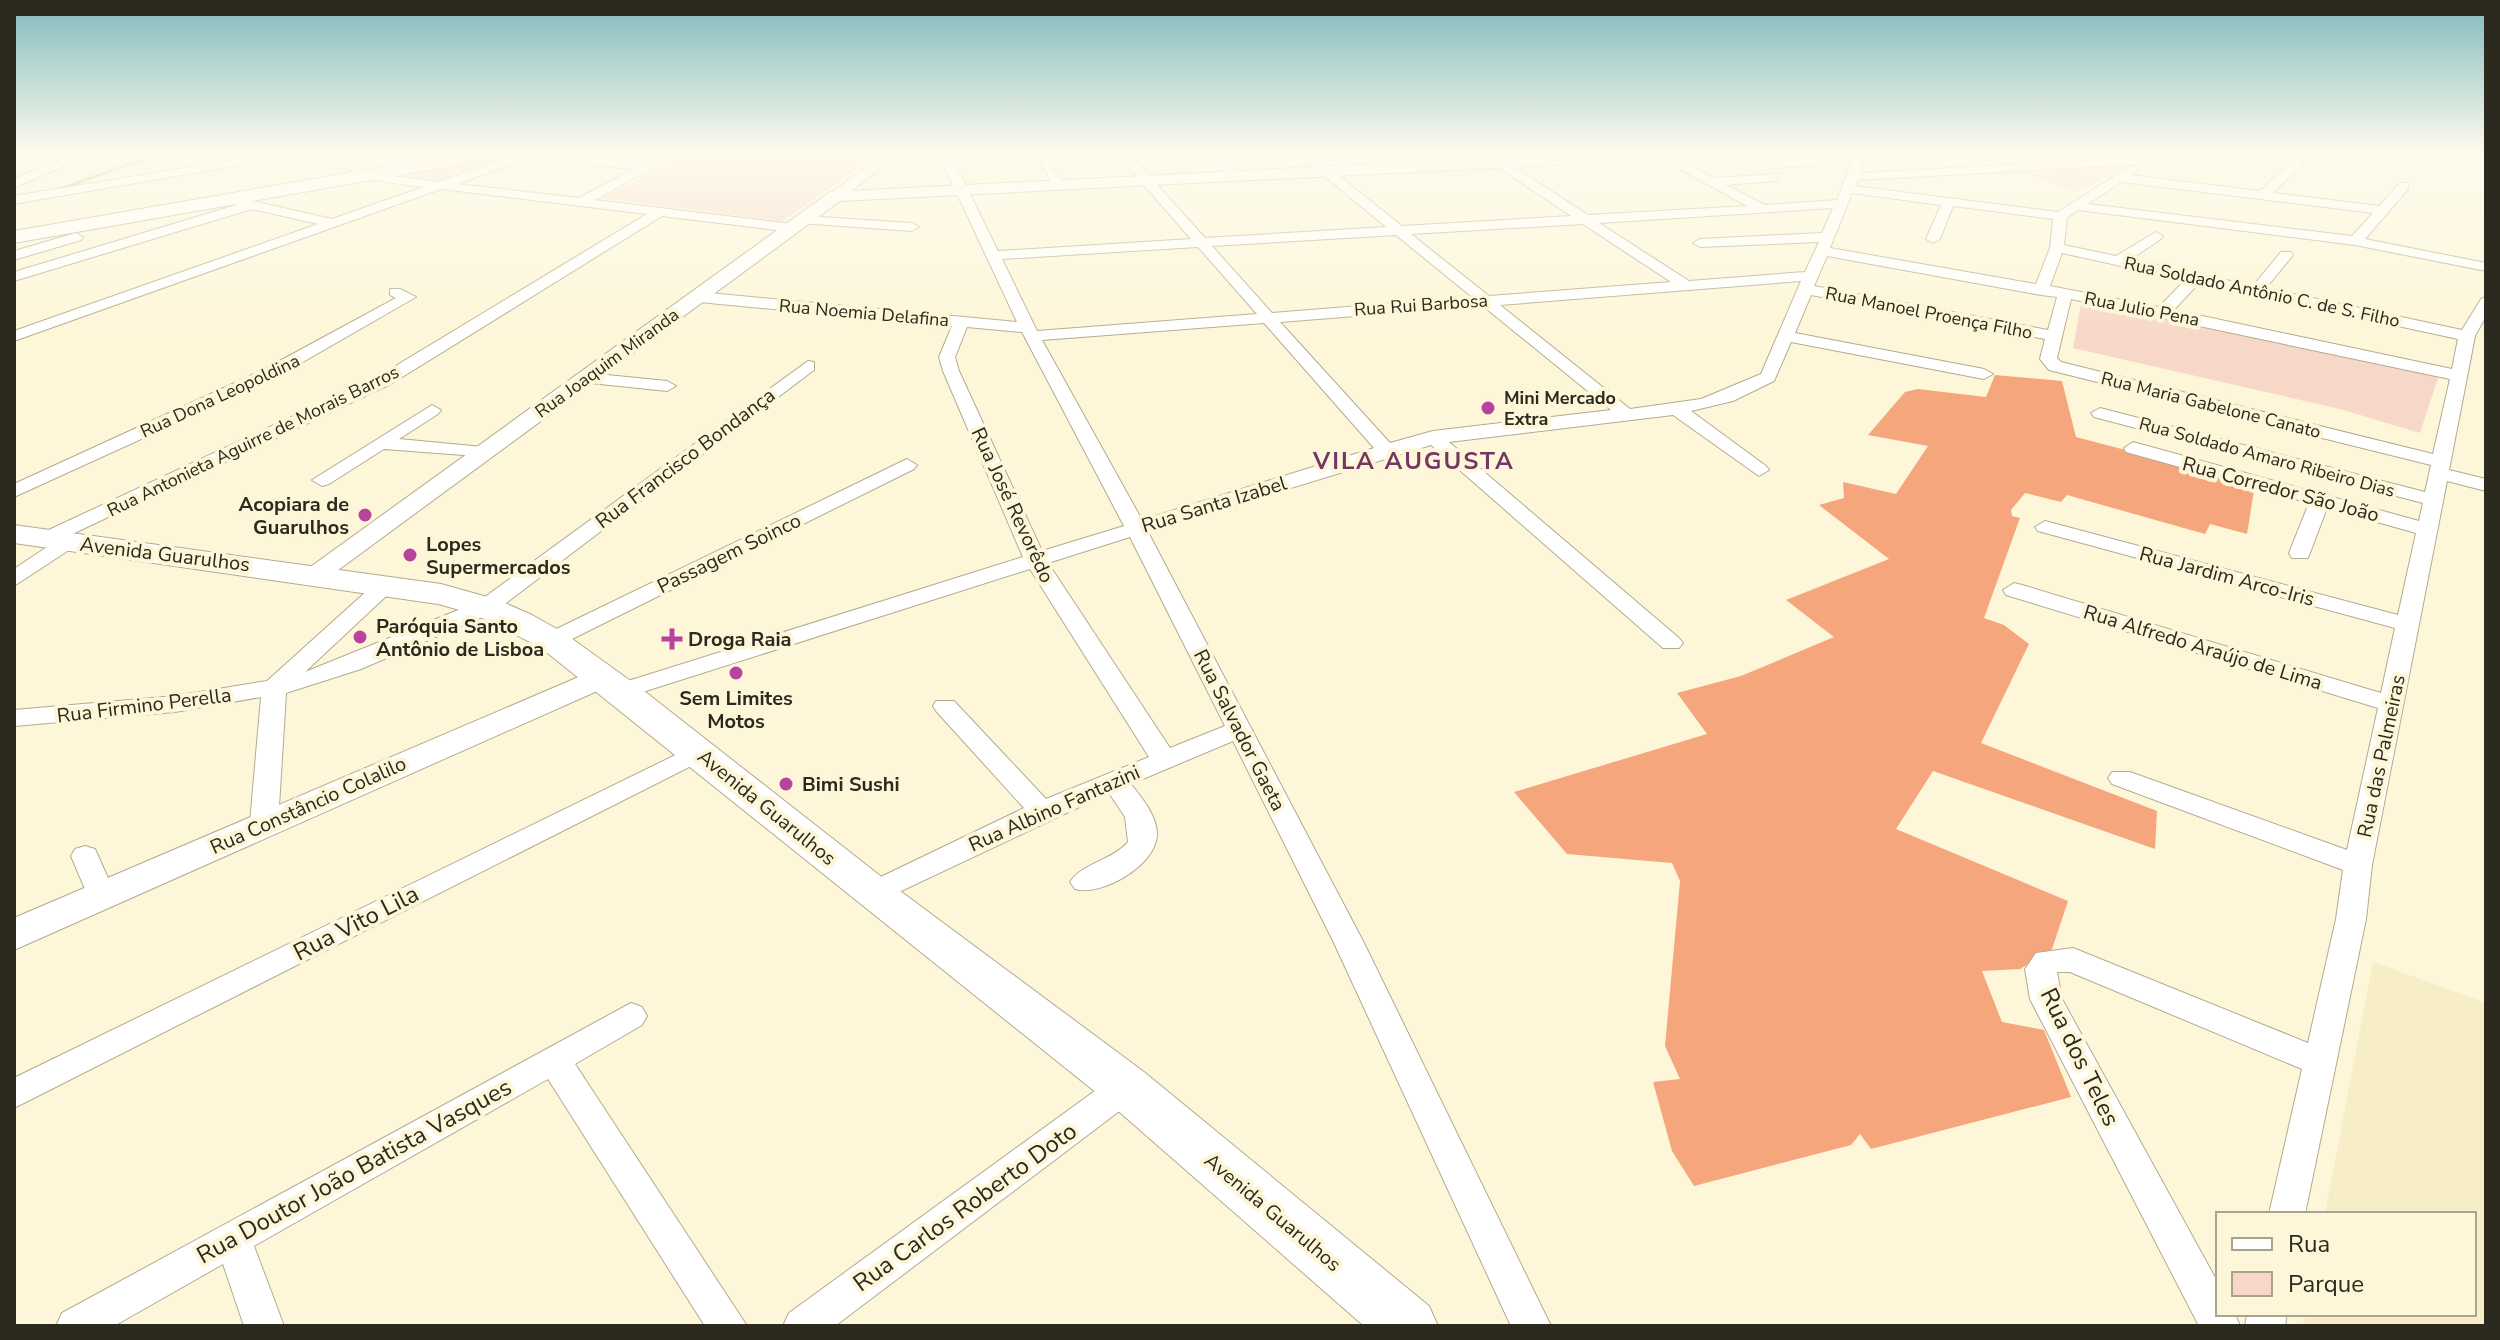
<svg xmlns="http://www.w3.org/2000/svg" width="2500" height="1340" font-family="'Nunito Sans',sans-serif">
<rect width="100%" height="100%" fill="#fdf6d8"/>
<!-- built -->
<path fill="#f7edc7" d="M2373 962 2486 1003V1326H2303L2305 1314H2474V1214H2325Z"/>
<!-- green -->
<g fill="#f7d7c7">
<path d="M695 151H881L783 221 602 198Z"/>
<path d="M504 154 514 156 440 183 395 173Z"/>
<path d="M2104 167 2120 170 2077 192 2023 173Z"/>
<path d="M2082 299 2439 375 2420 433 2340 409 2073 348Z"/>
</g>
<!-- forest -->
<path fill="#f6a67c" d="M1995 375 2062 381 2076 437 2255 484 2247 534 2210 524 2205 534 2067 495 2061 502 2025 493 2011 510 2012 516 2020 518 1984 618 2004 625 2029 644 1981 743 2157 811 2155 849 1933 771 1896 829 2068 901 2052 949 2020 969 1982 971 2002 1022 2044 1030 2071 1097 1871 1149 1860 1134 1851 1145 1694 1186 1672 1151 1653 1082 1680 1079 1665 1046 1680 881 1672 863 1567 854 1514 792 1707 734 1677 693 1741 676 1834 637 1786 600 1889 559 1819 505 1844 498 1843 482 1896 494 1928 446 1868 435 1905 392 1918 389 1986 397Z"/>
<g fill="none" stroke-linecap="round" stroke-linejoin="round">
<!-- stream -->
<path stroke="#88c381" stroke-width="3" d="M60 189 166 151"/>
<defs>
<g id="minor">
<path d="M80 151H97L14 188V179Z"/>
<path d="M289 151H319L14 204V196Z"/>
<path d="M323 151H337L359 167 387 175 439 182 526 151 644 163 666 151H682L595 200 792 224 799 228 792 232 662 216 391 384 68 536 78 542 75 546 14 586V569L53 543 40 542 37 538 40 534 379 376 647 214 441 189 14 341V331L318 224 252 209 14 281V272L236 205 229 201 235 197 332 219 423 187C386 183 352 178 323 151ZM528 159 633 169 579 198 457 184Z"/>
<path d="M889 151H903L841 199H831V193Z"/>
<path d="M937 151H949L998 251 1191 239 1114 151H1127L1205 238 1386 227 1294 151H1308L1402 226 1571 216 1475 151H1490L1588 215 1747 206 1647 151H1663L1714 178 1778 174V180L1774 181 1726 185 1765 205 1837 200 1851 163 1775 168 1771 167V161L1854 156 1855 151H1867L1860 173 2249 151H2326L2302 156 2303 164 2273 193 2379 206 2400 183H2408V189L2365 239 2486 263V271L2355 245 2078 210 2067 218 2064 245 2116 256 2156 232 2163 236 2161 239 2131 259 2253 286 2281 252H2291L2293 255 2266 288 2462 330 2481 299 2486 297V316L2475 336 2449 470 2486 479V491L2447 481 2372 865 2366 919 2305 1214H2269L2302 1069 2070 972H2057L2062 999 2218 1283V1314H2235L2240 1326H2199L2030 999 2025 969 2036 953 2073 948 2308 1043 2336 919 2343 870 2112 784 2108 778 2112 772H2130L2347 850 2378 708 2006 595 2003 590 2014 583 2022 585 2381 693 2395 628 2038 531 2035 527 2045 521 2398 615 2416 533 2327 508 2308 558H2292L2289 553 2309 503 2126 452 2124 448 2133 442 2419 521 2423 503 2094 417 2091 413 2100 408 2425 492 2431 465 2049 370 2040 359 2045 339 1811 295 1795 333 1984 369 1993 374 1984 379 1791 342 1774 381 1733 401 1691 411 1766 466 1769 470 1759 476 1673 415 1449 442 1679 638 1683 643 1679 648H1663L1431 445 1148 532 1364 943 1551 1326H1511L1334 943 1233 741 1131 784C1142 798 1157 816 1157 834 1157 865 1101 897 1075 889L1070 882C1082 863 1113 860 1128 842L1125 817 1109 793 882 900 872 903 862 900 857 893 862 886 1024 808 936 711 933 706 936 701H954L1046 799 1149 757 1030 569 630 696 621 698 609 691 612 686 1023 557 943 371 939 357 952 326 699 302 691 297 699 292 1017 322ZM2290 156 2293 160 2260 191 2130 175 2138 169 2132 165 2058 212 1855 186 1858 180ZM2121 182 2373 213 2352 236 2088 204ZM1852 193 1941 205 1926 239 1933 243 1940 239 1953 206 2053 219 2050 248 2036 284 1830 248ZM1833 208 1822 233 1700 239 1693 243 1700 247 1819 242 1805 272 1689 281 1599 223ZM1583 224 1671 282 1489 296 1411 234ZM1396 235 1472 297 1272 313 1212 246ZM1198 247 1257 314 1037 331 1002 259ZM2062 253 2185 280 2159 307 2050 286ZM1827 256 2041 295 2057 297 2048 330 1814 286ZM1801 281 1761 374 1701 399 1630 409 1500 305ZM2199 283 2458 339 2452 369 2174 310ZM2071 299 2450 379 2433 454 2061 362 2057 358ZM1483 306 1611 410 1433 431 1390 443 1280 322ZM1264 323 1374 448 1142 520 1042 340ZM967 327 1022 332 1124 526 1042 551 959 371 955 357ZM1130 537 1225 726 1170 748 1048 563Z"/>
<path d="M1203 151H1216L1240 174V180H1232Z"/>
<path d="M1394 151H1408L1427 167 1417 170Z"/>
<path d="M2438 151 2486 157V165L2440 153Z"/>
<path d="M1040 161H1048L1065 186 1063 189H1055Z"/>
<path d="M804 216 912 223 919 227 912 231 799 223 797 220Z"/>
<path d="M76 233 83 237 81 240 14 260V251Z"/>
<path d="M390 289H400L416 297 275 378 14 497V484L263 370 396 298 390 295Z"/>
<path d="M808 361 814 362V370L494 612 361 669 286 693 278 823 274 830H254L250 823 261 697 175 712 14 726V710L175 696 267 681 379 580 387 578 398 585 305 672 478 602Z"/>
<path d="M587 373 667 381 676 386 667 391 581 382 578 378Z"/>
<path d="M432 405 441 410 438 414 399 439 483 447 490 449V457L384 449 329 484 322 486 312 480Z"/>
<path d="M907 459 917 465 914 469 560 645 552 647 540 640 544 635Z"/>
<path d="M698 744 707 746 711 752 707 758 14 1108V1078Z"/>
<path d="M85 846 95 849 116 896 111 903 101 907 91 903 71 856 75 849Z"/>
<path d="M631 1003 642 1007 647 1016 642 1025 575 1064 747 1326H705L548 1079 254 1246 284 1326H244L223 1264 114 1326H56L62 1313Z"/>
<path d="M1126 1073 1138 1077 1143 1087 1138 1097 835 1326H783L789 1313 1114 1077Z"/>
<path d="M2247 1314H2287L2285 1326H2245Z"/>
</g>
<g id="tertiary">
<path d="M1625 151H1735L1727 156 840 201 326 579H306L302 573 830 192Z"/>
<path d="M602 667 613 670 618 677 613 684 14 950V918Z"/>
</g>
<g id="secondary">
<path d="M475 151H517L508 156 14 243V231Z"/>
<path d="M14 525 441 584 498 600 532 615 564 633 639 687 888 882 1144 1072 1429 1306 1438 1326H1364L1108 1102 540 647 474 614 438 604 14 543Z"/>
</g>
</defs>
<!-- minor casing -->
<use href="#minor" stroke="#b3ab8f" stroke-width="2"/>
<!-- tertiary casing -->
<use href="#tertiary" stroke="#b3ab8f" stroke-width="2"/>
<!-- secondary casing -->
<use href="#secondary" stroke="#b3ab8f" stroke-width="2"/>
<!-- minor -->
<use href="#minor" fill="#fff" fill-rule="evenodd"/>
<!-- tertiary -->
<use href="#tertiary" fill="#fff" fill-rule="evenodd"/>
<!-- secondary -->
<use href="#secondary" fill="#fff" fill-rule="evenodd"/>
</g>
<!-- sky -->
<linearGradient id="sky" x2="0" y2="1"><stop stop-color="#81babf"/><stop offset="0.45" stop-color="#fefbed"/><stop offset="1" stop-color="#fefbed" stop-opacity="0"/></linearGradient>
<rect width="2500" height="339" fill="url(#sky)"/>
<!-- markers -->
<g fill="#b7439c" stroke="#fdf6d8" stroke-width="3">
<circle cx="1488" cy="408" r="8"/>
<circle cx="365" cy="515" r="8"/>
<circle cx="410" cy="555" r="8"/>
<circle cx="360" cy="637" r="8"/>
<path d="M668 627h8v8h8v8h-8v8h-8v-8h-8v-8h8z"/>
<circle cx="736" cy="673" r="8"/>
<circle cx="786" cy="784" r="8"/>
</g>
<g text-anchor="middle" stroke-width="8" stroke-linejoin="round" paint-order="stroke">
<!-- far-street labels -->
<g font-size="18" fill="#2c291e" stroke="#fdf6d8">
<text transform="translate(2262 292) rotate(12)" y="6">Rua Soldado Antônio C. de S. Filho</text>
<text transform="translate(1421 305) rotate(-4)" y="6">Rua Rui Barbosa</text>
<text transform="translate(2142 309) rotate(11)" y="6">Rua Julio Pena</text>
<text transform="translate(864 313) rotate(5)" y="6">Rua Noemia Delafina</text>
<text transform="translate(1929 313) rotate(11)" y="6">Rua Manoel Proença Filho</text>
<text transform="translate(607 363) rotate(-36)" y="6">Rua Joaquim Miranda</text>
<text transform="translate(220 396) rotate(-25)" y="6">Rua Dona Leopoldina</text>
<text transform="translate(2211 405) rotate(14)" y="6">Rua Maria Gabelone Canato</text>
<text transform="translate(253 441) rotate(-26)" y="6">Rua Antonieta Aguirre de Morais Barros</text>
<text transform="translate(2267 457) rotate(15)" y="6">Rua Soldado Amaro Ribeiro Dias</text>
</g>
<!-- far-poi labels -->
<g font-size="18" font-weight="bold" fill="#2c291e" stroke="#fdf6d8" text-anchor="start">
<text x="1504" y="404">Mini Mercado<tspan x="1504" dy="21">Extra</tspan></text>
</g>
<!-- street labels -->
<g font-size="20" fill="#2c291e" stroke="#fdf6d8">
<text transform="translate(685 458) rotate(-37)" y="7">Rua Francisco Bondança</text>
<text transform="translate(2281 489) rotate(15)" y="7">Rua Corredor São João</text>
<text transform="translate(1214 504) rotate(-17)" y="7">Rua Santa Izabel</text>
<text transform="translate(1013 505) rotate(65)" y="7">Rua José Revorêdo</text>
<text transform="translate(729 553) rotate(-26)" y="7">Passagem Soinco</text>
<text transform="translate(165 554) rotate(7)" y="7">Avenida Guarulhos</text>
<text transform="translate(2227 576) rotate(15)" y="7">Rua Jardim Arco-Iris</text>
<text transform="translate(2203 647) rotate(17)" y="7">Rua Alfredo Araújo de Lima</text>
<text transform="translate(144 705) rotate(-7)" y="7">Rua Firmino Perella</text>
<text transform="translate(1240 730) rotate(63)" y="7">Rua Salvador Gaeta</text>
<text transform="translate(2381 756) rotate(-78)" y="7">Rua das Palmeiras</text>
<text transform="translate(308 805) rotate(-24)" y="7">Rua Constâncio Colalilo</text>
<text transform="translate(767 807) rotate(39)" y="7">Avenida Guarulhos</text>
<text transform="translate(1054 808) rotate(-24)" y="7">Rua Albino Fantazini</text>
<text transform="translate(1273 1212) rotate(40)" y="7">Avenida Guarulhos</text>
</g>
<!-- poi labels -->
<g font-size="20" font-weight="bold" fill="#2c291e" stroke="#fdf6d8" text-anchor="start">
<text x="349" y="511" text-anchor="end">Acopiara de<tspan x="349" dy="23">Guarulhos</tspan></text>
<text x="426" y="551">Lopes<tspan x="426" dy="23">Supermercados</tspan></text>
<text x="376" y="633">Paróquia Santo<tspan x="376" dy="23">Antônio de Lisboa</tspan></text>
<text x="688" y="646">Droga Raia</text>
<text x="736" y="705" text-anchor="middle">Sem Limites<tspan x="736" dy="23">Motos</tspan></text>
<text x="802" y="791">Bimi Sushi</text>
</g>
<!-- far-district labels -->
<g font-size="24" font-weight="bold" letter-spacing="2" fill="#723863" stroke="#fdf6d8">
<text x="1414" y="469">VILA AUGUSTA</text>
</g>
<!-- near-street labels -->
<g font-size="24" fill="#2c291e" stroke="#fdf6d8">
<text transform="translate(356 923) rotate(-27)" y="8">Rua Vito Lila</text>
<text transform="translate(2080 1057) rotate(64)" y="8">Rua dos Teles</text>
<text transform="translate(354 1171) rotate(-29)" y="8">Rua Doutor João Batista Vasques</text>
<text transform="translate(965 1207) rotate(-36)" y="8">Rua Carlos Roberto Doto</text>
</g>
</g>
<!-- border -->
<rect width="2500" height="1340" fill="none" stroke="#2c291e" stroke-width="32"/>
<!-- legend -->
<rect x="2216" y="1212" width="260" height="104" fill="#fdf6d8" stroke="#a9a48e" stroke-width="2"/>
<rect x="2232" y="1238" width="40" height="12" fill="#ffffff" stroke="#a9a48e" stroke-width="2"/>
<text x="2288" y="1252" font-size="24" fill="#2c291e">Rua</text>
<rect x="2232" y="1272" width="40" height="24" fill="#f7d7c7" stroke="#a9a48e" stroke-width="2"/>
<text x="2288" y="1292" font-size="24" fill="#2c291e">Parque</text>
</svg>
